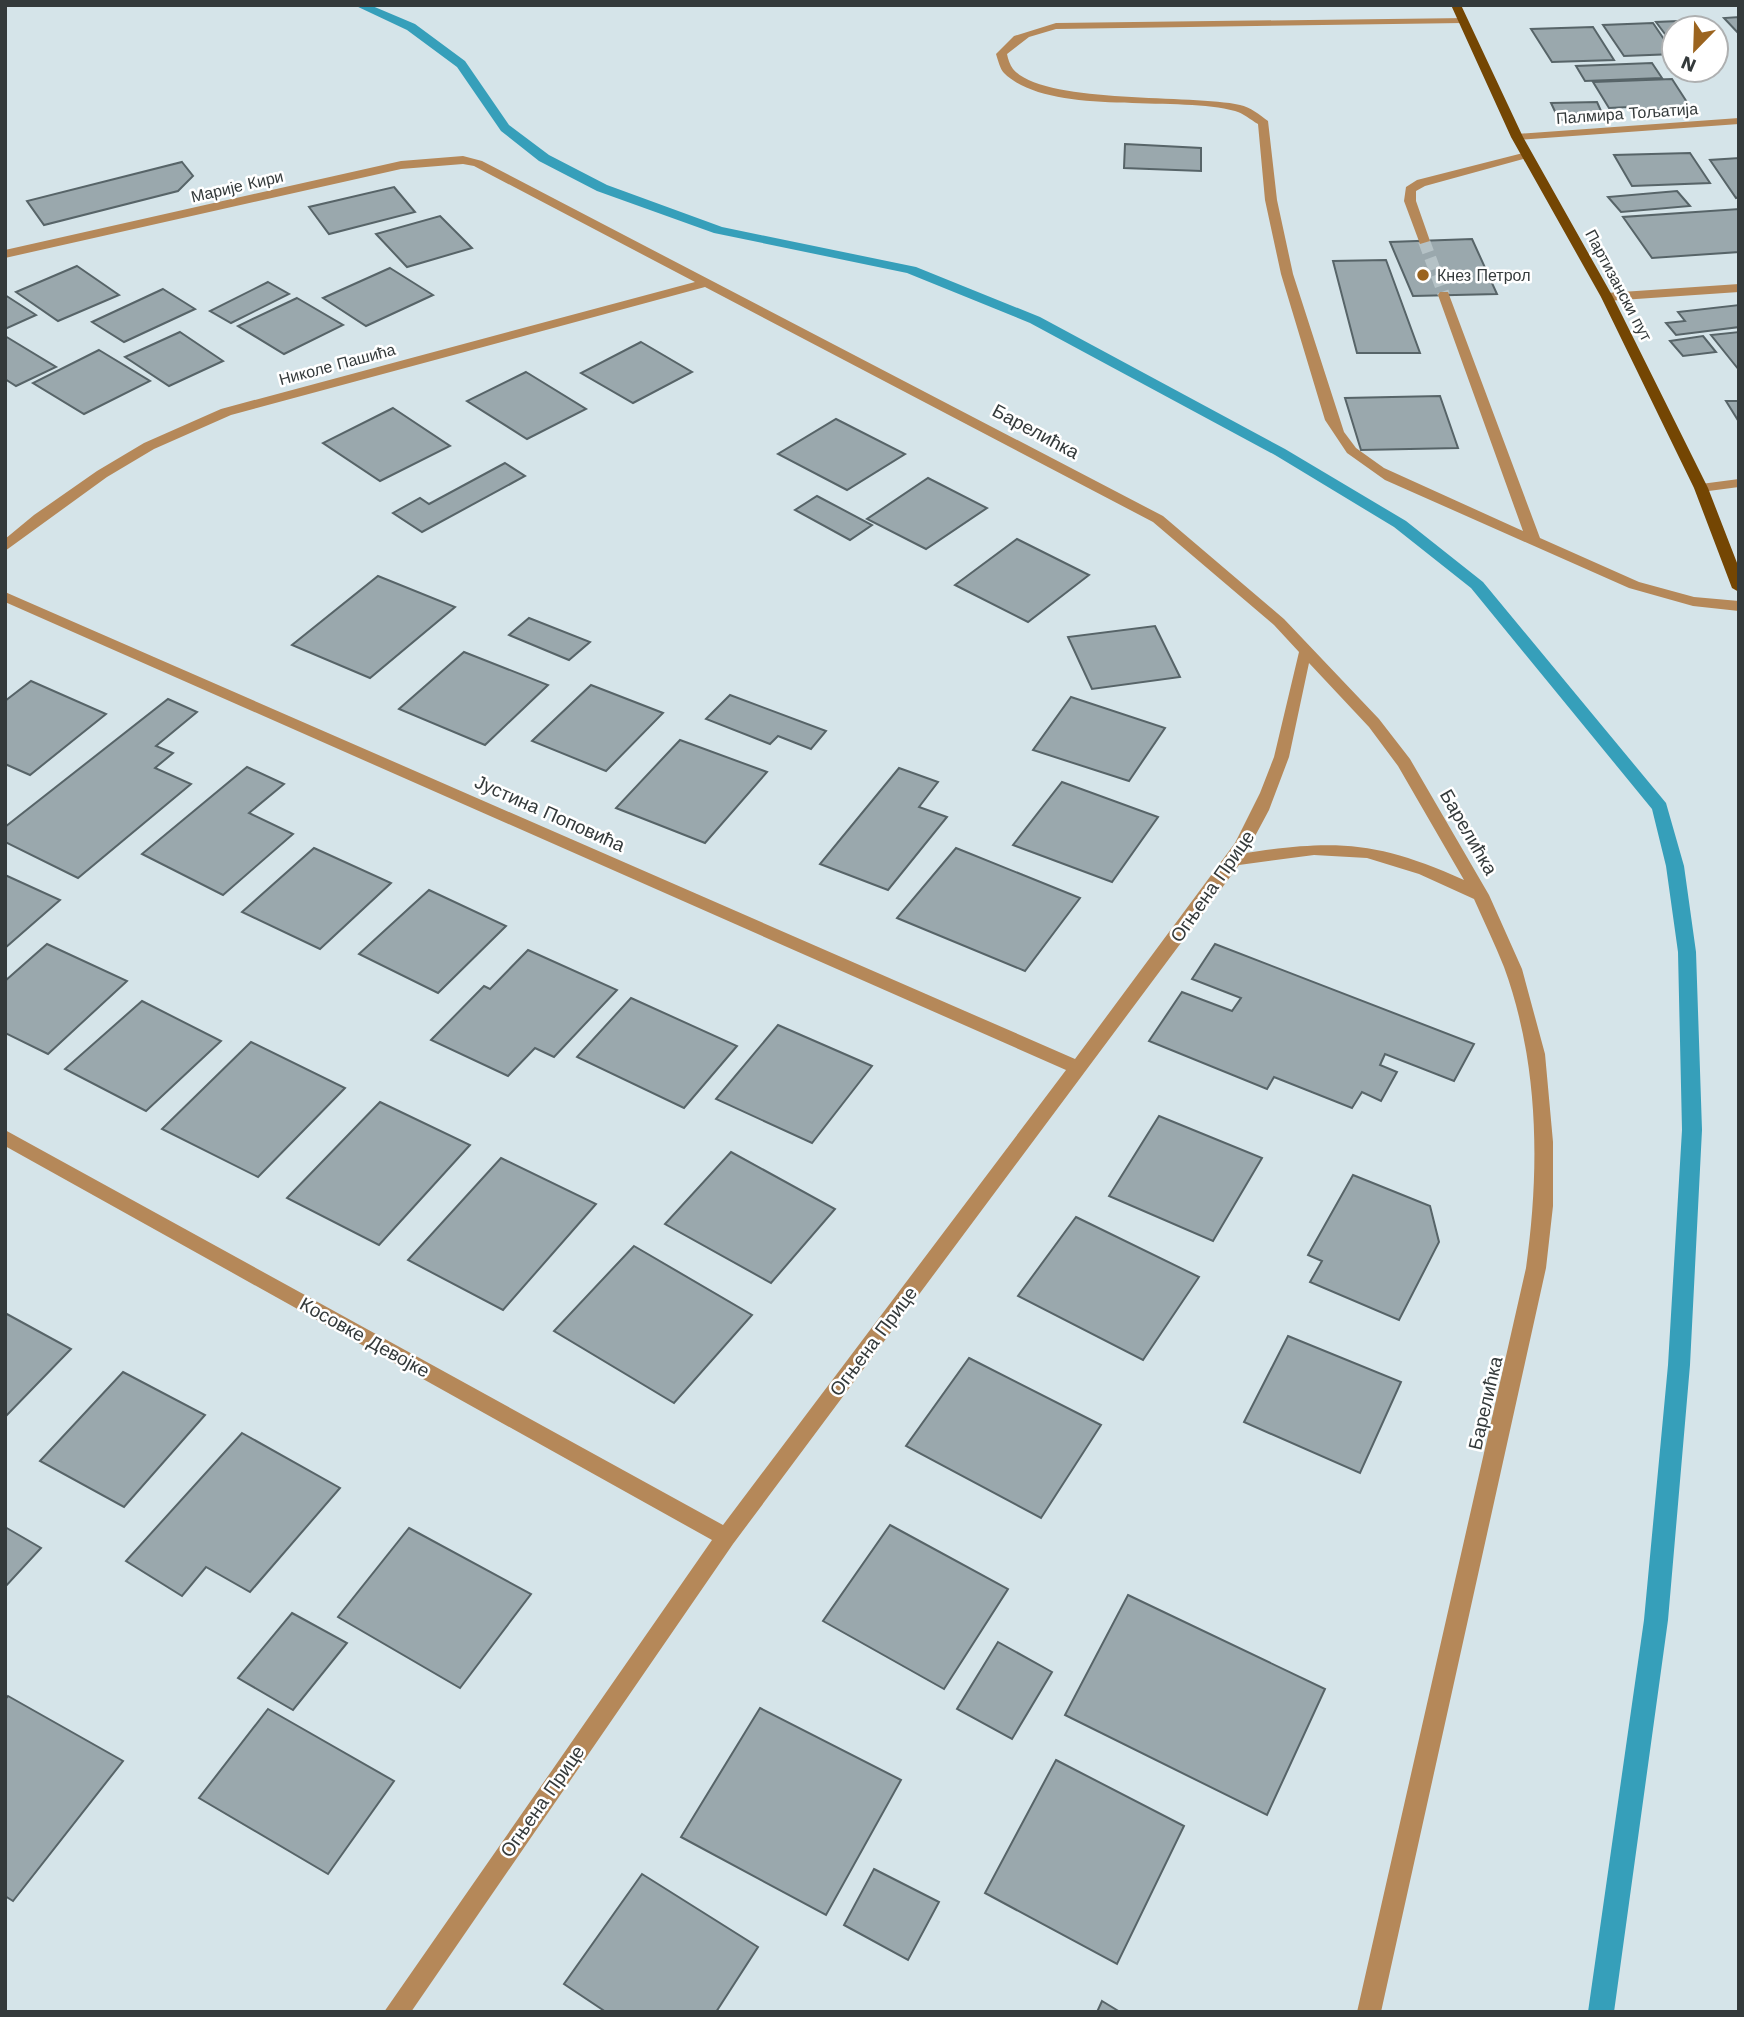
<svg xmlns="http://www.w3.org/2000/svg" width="1744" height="2017" font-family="'Work Sans',sans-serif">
<rect width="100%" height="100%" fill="#d5e4e9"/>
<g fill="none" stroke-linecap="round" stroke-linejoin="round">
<!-- stream -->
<path fill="#369fba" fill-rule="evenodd" d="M354 5H370L415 24 465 61 509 125 549 155 607 185 722 227 916 267 1040 317 1285 449 1406 521 1483 582 1666 803 1684 866 1696 952 1702 1130 1690 1365 1668 1620 1614 2012H1588L1644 1620 1668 1365 1682 1130 1678 952 1666 866 1652 809 1471 588 1394 527 1275 455 1030 323 907 273 714 233 597 191 539 161 501 131 457 67 407 30Z"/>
</g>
<!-- building -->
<g fill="#9aa8ad" stroke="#576468" stroke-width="2">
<path d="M1739 17V34L1724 18Z"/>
<path d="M1704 20 1710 28H1674V46L1656 22Z"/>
<path d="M1653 23 1674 54 1624 56 1603 25Z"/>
<path d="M1593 27 1614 60 1552 62 1531 29Z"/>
<path d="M1652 63 1662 78 1585 81 1576 66Z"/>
<path d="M1672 79 1694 113 1665 114 1663 110 1631 111 1629 107 1609 108 1593 82Z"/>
<path d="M1597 102 1605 120H1559L1551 103Z"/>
<path d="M1125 144 1201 148V171L1124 168Z"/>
<path d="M1690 153 1710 183 1632 186 1614 155Z"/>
<path d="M1739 158V197L1736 198 1710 160Z"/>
<path d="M182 162 193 176 178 191 44 225 27 201Z"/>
<path d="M394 187 415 212 329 234 309 207Z"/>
<path d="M1677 191 1690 206 1621 212 1608 197Z"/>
<path d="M1739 209V252L1652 258 1623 217Z"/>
<path d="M440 216 472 248 407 267 376 234Z"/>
<path d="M1472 239 1497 294 1413 296 1390 242Z"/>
<path d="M1386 260 1420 353H1357L1333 261Z"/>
<path d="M77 266 119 295 58 321 16 292Z"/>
<path d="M390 268 433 295 366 326 323 298Z"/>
<path d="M268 282 289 294 231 323 210 311Z"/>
<path d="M163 289 195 309 124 342 92 322Z"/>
<path d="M5 295 36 315 5 329Z"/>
<path d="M297 298 343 325 284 354 238 326Z"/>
<path d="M1739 305V327L1676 335 1666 323 1685 321 1678 312Z"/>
<path d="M180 332 223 361 169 386 125 357Z"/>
<path d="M1739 332V370L1711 335Z"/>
<path d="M5 336 56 367 16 386 5 379Z"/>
<path d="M1703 336 1716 352 1683 356 1670 341Z"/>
<path d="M641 342 692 372 633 403 581 373Z"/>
<path d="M99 350 150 381 84 414 33 383Z"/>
<path d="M526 372 586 409 527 439 467 401Z"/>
<path d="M1440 396 1458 448 1361 450 1345 398Z"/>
<path d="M1726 401H1739V422Z"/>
<path d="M393 408 450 446 380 481 323 443Z"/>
<path d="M836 419 905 454 847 490 778 454Z"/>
<path d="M505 463 525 476 422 532 393 513 420 498 429 504Z"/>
<path d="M928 478 987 508 926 549 867 519Z"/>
<path d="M817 496 872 525 850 540 795 510Z"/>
<path d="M1017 539 1089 575 1028 622 955 585Z"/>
<path d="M378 576 455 607 370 678 292 645Z"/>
<path d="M529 618 590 642 569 660 509 635Z"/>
<path d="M1155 626 1180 677 1092 689 1068 637Z"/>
<path d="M464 652 548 685 485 745 399 709Z"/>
<path d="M31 681 106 714 30 775 5 764V701Z"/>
<path d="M591 685 663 713 606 771 532 741Z"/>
<path d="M730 695 826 731 811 749 778 736 770 744 706 719Z"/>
<path d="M1071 697 1165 728 1129 781 1033 750Z"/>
<path d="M168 699 197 712 156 746 173 753 155 768 191 784 78 878 5 842V827Z"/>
<path d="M680 740 767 772 705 843 616 808Z"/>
<path d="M247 767 284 784 249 813 293 834 223 895 142 854Z"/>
<path d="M899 768 938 782 919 807 947 817 888 890 820 864Z"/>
<path d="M1062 782 1158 817 1112 882 1013 845Z"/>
<path d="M314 848 391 883 320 949 242 912Z"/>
<path d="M956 848 1080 898 1025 971 897 918Z"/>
<path d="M5 875 60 900 5 948Z"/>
<path d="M429 890 506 926 438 993 359 954Z"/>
<path d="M47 944 127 981 48 1054 5 1033V981Z"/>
<path d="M1215 944 1474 1044 1454 1081 1385 1054 1380 1065 1397 1072 1381 1101 1362 1092 1352 1108 1274 1077 1267 1089 1149 1041 1182 992 1232 1011 1241 998 1192 979Z"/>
<path d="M528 950 617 990 554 1057 535 1048 508 1076 431 1040 484 986 490 989Z"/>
<path d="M631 998 737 1046 684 1108 577 1057Z"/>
<path d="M142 1001 221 1041 146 1111 65 1069Z"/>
<path d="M778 1025 872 1066 812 1143 716 1099Z"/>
<path d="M251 1042 345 1088 258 1177 162 1129Z"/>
<path d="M380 1102 470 1145 379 1245 287 1198Z"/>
<path d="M1159 1116 1262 1158 1213 1241 1109 1196Z"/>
<path d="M731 1152 835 1209 771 1283 665 1224Z"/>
<path d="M501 1158 596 1204 503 1310 408 1260Z"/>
<path d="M1353 1175 1430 1206 1439 1242 1399 1320 1310 1282 1322 1261 1308 1255Z"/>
<path d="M1076 1217 1199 1277 1143 1360 1018 1296Z"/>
<path d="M634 1246 752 1315 674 1403 554 1331Z"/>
<path d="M5 1313 71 1349 5 1417Z"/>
<path d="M1288 1336 1401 1382 1360 1473 1244 1422Z"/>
<path d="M969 1358 1101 1425 1041 1518 906 1446Z"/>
<path d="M123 1372 205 1415 124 1507 40 1461Z"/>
<path d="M242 1433 340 1488 250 1592 206 1567 182 1596 126 1561Z"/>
<path d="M890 1525 1008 1589 944 1689 823 1621Z"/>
<path d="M5 1527 41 1548 5 1587Z"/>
<path d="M409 1528 531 1594 460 1688 338 1617Z"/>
<path d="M1128 1595 1325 1689 1267 1815 1065 1715Z"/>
<path d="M292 1613 347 1643 293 1710 238 1678Z"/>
<path d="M998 1642 1052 1672 1012 1739 957 1709Z"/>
<path d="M8 1696 123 1761 13 1901 5 1896V1700Z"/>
<path d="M760 1708 901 1780 826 1915 681 1837Z"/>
<path d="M268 1709 394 1781 328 1874 199 1798Z"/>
<path d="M1056 1760 1184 1826 1117 1964 985 1893Z"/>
<path d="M874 1869 939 1902 908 1960 844 1925Z"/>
<path d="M642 1874 758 1947 716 2012H606L564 1984Z"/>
<path d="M1102 2001 1120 2012H1097Z"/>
</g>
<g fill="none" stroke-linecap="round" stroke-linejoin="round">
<!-- minor-tunnel -->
<path stroke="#b5c2c6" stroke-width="12" stroke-dasharray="12 6" stroke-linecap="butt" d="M1424 241 1444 295"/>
<!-- minor -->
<g fill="#b58859" fill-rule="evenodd">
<path d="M1467 18V22L1463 23 1056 29 1029 37 1007 54C1008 59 1010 65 1013 69 1043 105 1190 94 1240 105 1250 107 1260 115 1268 121L1277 200 1293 274 1344 432 1356 448 1384 468 1523 531 1438 295 1440 292H1448L1540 538 1639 582 1694 597 1739 601V611L1693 606 1629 588 1385 480 1347 453 1325 420 1281 274 1265 200 1258 124C1251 120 1243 113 1235 111 1176 95 1048 117 1004 73 1000 69 998 60 996 54L1014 36 1056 23Z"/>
<path d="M1739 118V124L1517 140 1511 137 1517 134Z"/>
<path d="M1527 152 1531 153V157L1425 186 1416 191V201L1430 241 1420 244 1404 201 1406 187 1417 180Z"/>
<path d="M463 156 482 161 1163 516 1284 619 1379 719 1410 759 1489 895 1522 969 1545 1054 1553 1142V1206L1546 1268 1381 2012H1357L1526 1268C1540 1168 1539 1063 1504 967 1495 944 1484 922 1474 899L1419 874 1367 858 1314 855 1239 865 733 1544 411 2012H384L712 1540 5 1146V1130L723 1525 1066 1070 5 602V592L1075 1059 1235 843 1260 793 1274 757 1299 652 1274 625 1153 522 705 287 231 415 154 449 107 477 5 551V539L34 515 97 471 144 443 221 409 695 282 474 166 463 164 401 169 5 258V250L401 161ZM1309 663 1369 727 1398 766 1464 880C1379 842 1338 839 1246 853L1269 810 1289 757Z"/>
<path d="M1739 284V292L1607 301 1601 297 1607 293Z"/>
<path d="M1739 479V487L1701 492 1694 488 1701 484Z"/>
</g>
<!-- major -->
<path fill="#744603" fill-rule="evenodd" d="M1451 5H1461L1523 137 1613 297 1708 488 1739 568V592L1732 588 1694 488 1601 297 1511 137Z"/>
</g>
<!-- markers -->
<circle fill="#9b641f" stroke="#fff" stroke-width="2.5" cx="1423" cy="275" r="7"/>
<g text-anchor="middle" stroke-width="5" stroke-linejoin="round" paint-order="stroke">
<!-- far-street labels -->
<g font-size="16" fill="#343a3b" stroke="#fff">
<text transform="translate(1627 113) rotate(-4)" y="6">Палмира Тољатија</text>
<text transform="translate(237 186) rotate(-13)" y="6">Марије Кири</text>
<text transform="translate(1619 285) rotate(62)" y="6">Партизански пут</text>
<text transform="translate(337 364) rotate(-15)" y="6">Николе Пашића</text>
</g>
<!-- far-poi labels -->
<g font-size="16" fill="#343a3b" stroke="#fff" text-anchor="start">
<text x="1437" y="281">Кнез Петрол</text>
</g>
<!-- street labels -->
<g font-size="19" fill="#343a3b" stroke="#fff">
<text transform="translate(1036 431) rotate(28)" y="7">Барелићка</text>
<text transform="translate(550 813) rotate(24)" y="7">Јустина Поповића</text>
<text transform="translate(1469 832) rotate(60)" y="7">Барелићка</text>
<text transform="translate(1212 886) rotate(-55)" y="7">Огњена Прице</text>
<text transform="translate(365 1337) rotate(29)" y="7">Косовке Девојке</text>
<text transform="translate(873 1341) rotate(-53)" y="7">Огњена Прице</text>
<text transform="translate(1485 1403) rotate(-77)" y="7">Барелићка</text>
<text transform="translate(542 1801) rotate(-55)" y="7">Огњена Прице</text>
</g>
</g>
<!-- border -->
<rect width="1744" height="2017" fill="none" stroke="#343a3b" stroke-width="14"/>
<!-- north arrow -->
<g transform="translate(1695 49) rotate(203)"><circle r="33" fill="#ffffff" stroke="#aeb0b1" stroke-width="2"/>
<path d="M0-5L12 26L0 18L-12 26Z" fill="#9b641f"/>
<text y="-10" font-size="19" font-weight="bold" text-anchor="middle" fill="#343a3b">N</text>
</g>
</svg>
